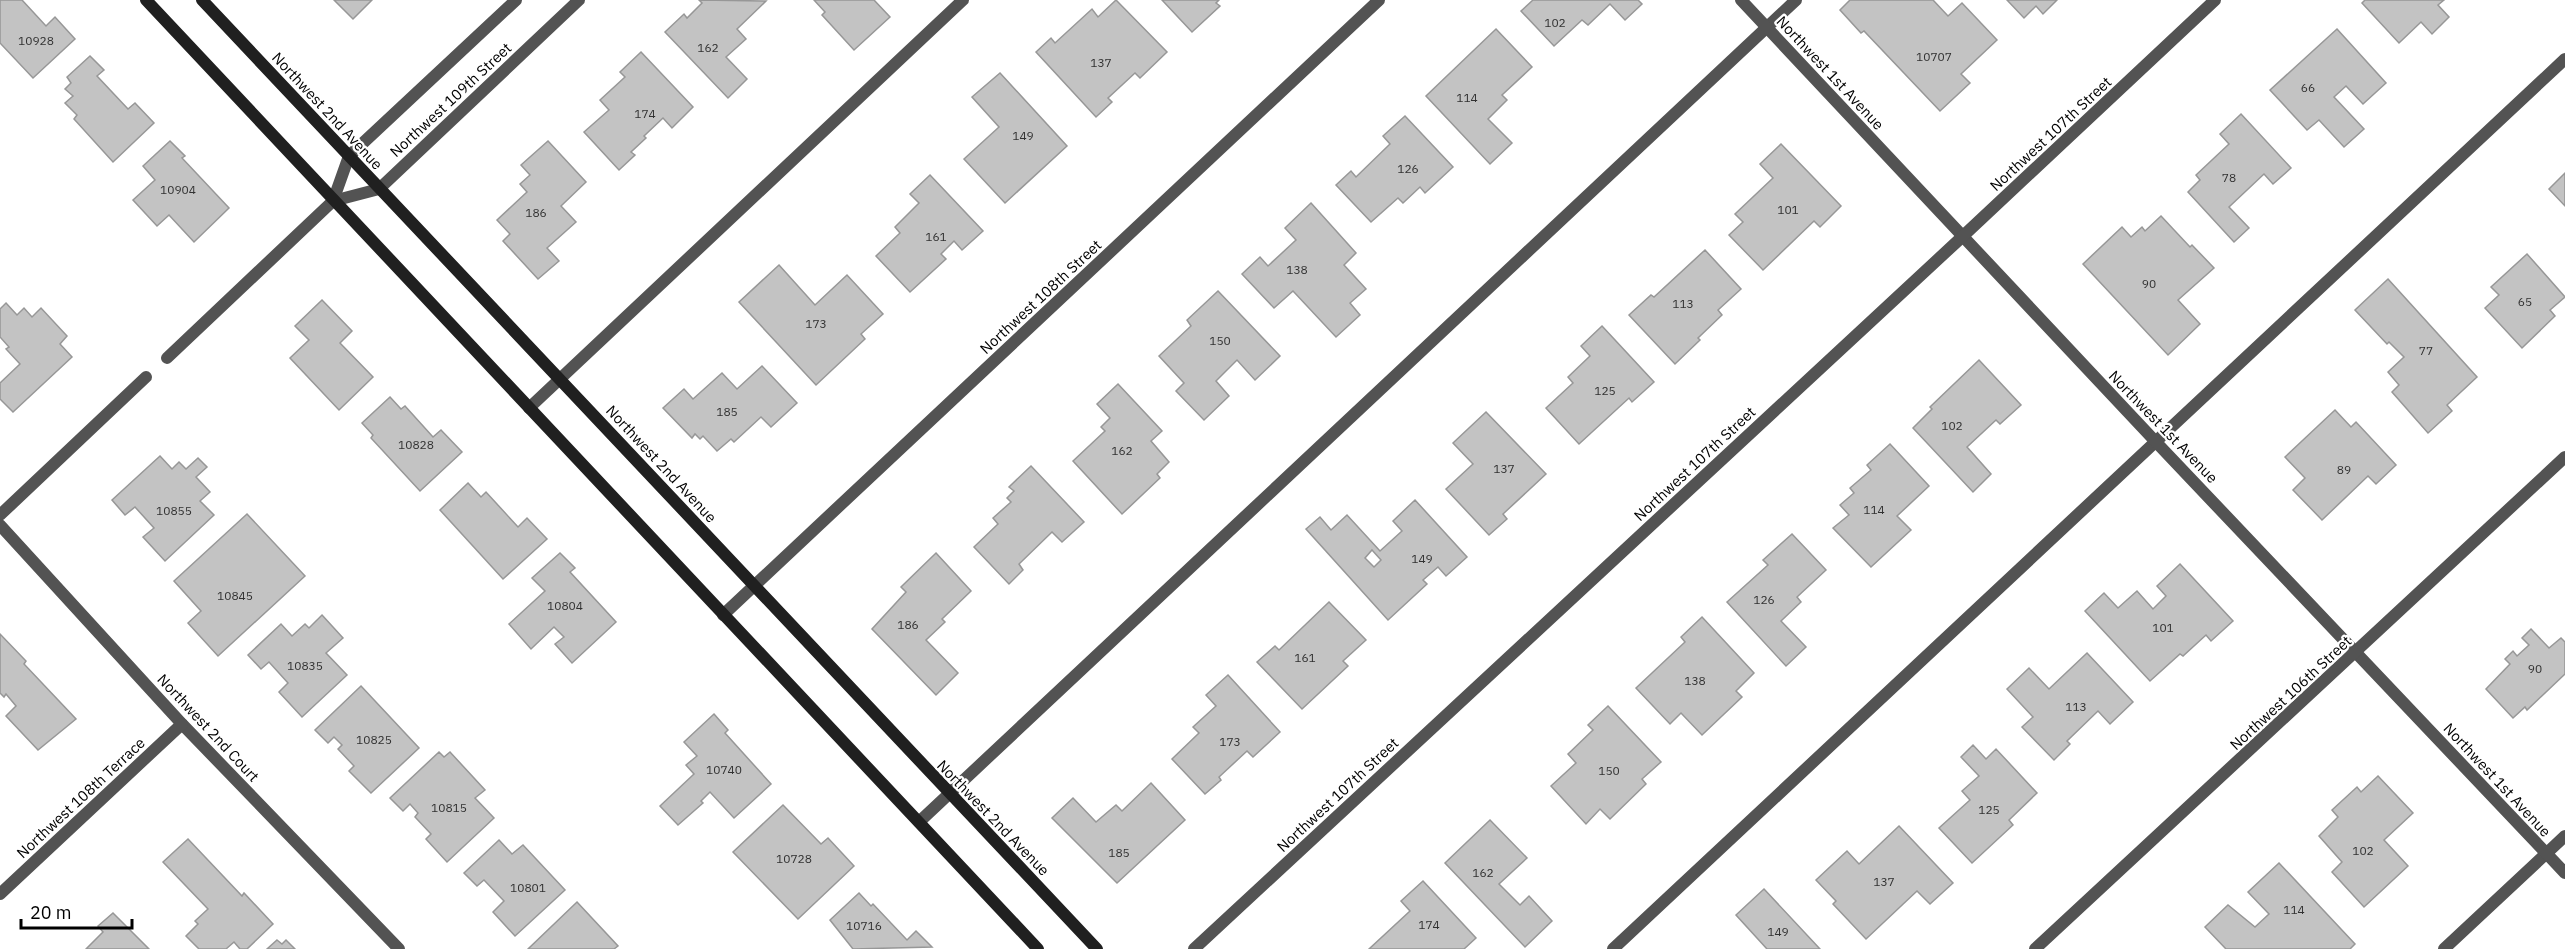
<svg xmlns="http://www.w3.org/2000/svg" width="2565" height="949" font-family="'IBM Plex Sans',sans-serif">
<rect width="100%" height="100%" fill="#fff"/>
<!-- building -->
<g fill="#c3c3c3" stroke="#979797" stroke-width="1.5" fill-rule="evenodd">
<path d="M0 0H22L46 26 55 17 75 39 33 78 0 43Z"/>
<path d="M334 0H372L353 19Z"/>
<path d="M699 0 766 1 737 29 746 39 726 57 747 79 728 98 665 32 684 14 687 18 702 3Z"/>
<path d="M814 0H874L890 17 854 50 822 15 825 12Z"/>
<path d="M1116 0 1167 52 1140 78 1135 73 1108 98 1112 102 1096 117 1036 52 1051 38 1055 43 1092 9 1098 17Z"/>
<path d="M1162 0H1219L1216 3 1220 6 1192 32Z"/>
<path d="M1533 0H1638L1642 4 1625 20 1610 4 1588 25 1582 20 1554 46 1521 11Z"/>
<path d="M1850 0H1933L1948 16 1962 3 1997 40 1961 74 1970 83 1940 111 1864 31 1861 33 1840 10Z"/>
<path d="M2007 0H2057L2043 14 2036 6 2024 18Z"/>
<path d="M2365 0H2444L2438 5 2449 17 2432 34 2421 22 2399 43 2362 3Z"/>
<path d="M1496 29 1532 67 1502 95 1507 100 1488 119 1512 143 1490 164 1426 96Z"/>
<path d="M2337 29 2386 83 2363 104 2346 86 2334 97 2364 129 2344 147 2319 120 2307 130 2270 90Z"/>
<path d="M641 52 693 107 672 128 663 118 644 136 646 138 631 152 635 155 619 170 584 132 609 110 600 100 625 77 620 72Z"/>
<path d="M90 56 104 70 97 76 128 109 135 103 154 123 113 162 74 119 77 115 65 103 73 96 65 89 71 83 67 77Z"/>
<path d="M1000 73 1067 146 1005 203 964 159 999 127 972 97Z"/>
<path d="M2241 114 2291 168 2273 184 2264 174 2229 207 2249 228 2234 242 2188 192 2200 180 2196 175 2229 144 2220 134Z"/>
<path d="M1405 116 1453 167 1425 193 1420 187 1403 203 1398 198 1371 222 1336 185 1351 171 1356 177 1390 144 1383 136Z"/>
<path d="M170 141 185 156 182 158 229 208 194 242 169 215 157 226 133 200 155 180 143 166Z"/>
<path d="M548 141 586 182 561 206 576 222 547 248 559 261 538 279 503 241 510 234 497 220 527 192 520 184 530 175 521 165Z"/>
<path d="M1781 144 1841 206 1820 227 1814 221 1763 270 1729 235 1743 222 1735 214 1773 178 1760 164Z"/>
<path d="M2565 173V206L2549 189Z"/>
<path d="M930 175 983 231 962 250 954 241 941 254 946 259 910 292 876 256 900 233 895 227 919 203 910 194Z"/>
<path d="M1311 203 1356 253 1344 265 1366 289 1350 303 1360 315 1336 337 1293 291 1274 308 1242 274 1260 257 1268 266 1296 240 1285 228Z"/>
<path d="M2161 216 2190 247 2192 245 2214 268 2178 300 2200 324 2168 355 2083 264 2122 227 2131 237 2142 227 2145 231Z"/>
<path d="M1705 250 1741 289 1718 310 1722 315 1698 338 1700 340 1675 364 1629 315 1651 295 1654 297Z"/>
<path d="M2527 254 2565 297 2550 310 2555 316 2522 348 2485 308 2499 295 2491 287Z"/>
<path d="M779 265 815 305 847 275 883 314 861 334 865 339 816 385 739 302Z"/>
<path d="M2388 279 2477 377 2447 405 2452 411 2428 433 2392 392 2399 385 2388 372 2404 357 2389 342 2387 344 2355 310Z"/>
<path d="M1218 291 1280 356 1255 380 1237 360 1216 381 1229 396 1204 420 1176 391 1184 383 1159 356 1191 326 1187 320Z"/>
<path d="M322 300 352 331 340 343 373 377 339 410 290 358 309 340 295 326Z"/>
<path d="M6 303 17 315 24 308 32 317 41 308 67 336 60 344 72 357 13 412 0 399V383L20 364 6 349 9 347 0 337V309Z"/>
<path d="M1602 326 1654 382 1632 402 1629 398 1579 444 1546 408 1573 383 1568 377 1590 356 1581 346Z"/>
<path d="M1979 360 2021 405 2000 424 1996 420 1967 447 1991 474 1973 492 1913 428 1932 409 1930 407Z"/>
<path d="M762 366 797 403 771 427 761 417 734 442 731 439 717 451 703 436 700 439 695 434 692 438 663 408 684 389 693 399 722 373 737 389Z"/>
<path d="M1118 384 1162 431 1151 441 1169 462 1157 474 1160 478 1122 514 1073 461 1105 431 1101 427 1110 418 1097 404Z"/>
<path d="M390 397 401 409 405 406 433 437 441 430 462 452 420 491 371 438 373 435 362 423Z"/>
<path d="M2335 410 2351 427 2356 422 2396 465 2376 484 2368 476 2322 520 2293 490 2305 478 2285 457Z"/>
<path d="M1486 412 1546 474 1503 514 1507 519 1489 535 1446 489 1473 464 1453 443Z"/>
<path d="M1890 444 1929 486 1897 516 1911 530 1871 567 1833 528 1849 515 1840 505 1854 493 1850 488 1871 470 1867 465Z"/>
<path d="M160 456 172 469 179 462 186 469 198 458 207 467 196 477 210 492 200 501 214 515 165 561 143 537 154 528 135 507 125 515 112 500Z"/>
<path d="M1031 466 1084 522 1062 542 1052 532 1019 564 1023 570 1009 584 974 547 998 524 993 518 1011 502 1007 498 1014 491 1009 487Z"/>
<path d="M468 483 481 497 486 492 518 527 527 518 547 539 503 579 440 510Z"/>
<path d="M1415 500 1467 557 1446 576 1438 567 1423 580 1427 584 1388 620 1306 529 1320 517 1331 530 1347 515 1380 551 1402 531 1393 521ZM1372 550 1381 560 1374 567 1365 558Z"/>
<path d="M247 514 305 576 218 656 188 623 201 611 174 581Z"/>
<path d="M1792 534 1826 570 1797 597 1801 602 1781 621 1806 647 1786 666 1727 602 1768 565 1763 560Z"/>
<path d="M560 553 575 568 570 572 616 622 572 663 555 644 564 637 554 627 531 649 509 624 545 591 532 578Z"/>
<path d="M936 553 971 591 942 619 945 622 926 640 958 673 936 695 872 629 906 592 901 587Z"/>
<path d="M2180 564 2233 621 2211 641 2206 635 2183 656 2180 654 2150 681 2085 611 2104 593 2118 608 2137 591 2153 609 2166 596 2157 586Z"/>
<path d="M1329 602 1366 640 1343 661 1348 666 1302 709 1257 662 1275 646 1279 650Z"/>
<path d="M322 615 343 638 326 653 347 675 302 717 279 692 288 683 269 662 261 669 248 655 281 624 292 636 305 624 309 628Z"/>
<path d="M1702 617 1754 673 1736 691 1742 697 1702 735 1681 713 1670 724 1636 688 1685 642 1681 637Z"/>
<path d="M2531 629 2549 648 2561 638 2565 642V674L2527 710 2525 707 2513 718 2486 689 2510 664 2505 659 2513 651 2517 656 2529 645 2522 638Z"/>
<path d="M0 634 26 661 24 664 76 719 38 750 6 716 16 706 6 694 4 697 0 693Z"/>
<path d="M2087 653 2133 702 2110 724 2098 711 2067 741 2070 744 2054 760 2022 727 2033 717 2007 689 2029 668 2049 689Z"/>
<path d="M1228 675 1280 732 1253 757 1247 751 1219 777 1221 780 1205 794 1172 759 1199 733 1193 727 1216 706 1206 695Z"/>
<path d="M361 686 419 748 371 793 349 771 354 766 338 749 342 745 334 737 328 743 315 730Z"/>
<path d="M1608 706 1661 762 1642 779 1646 784 1610 819 1600 809 1586 824 1551 786 1576 763 1568 754 1593 730 1588 725Z"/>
<path d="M714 714 728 730 725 733 771 784 734 818 710 792 701 801 703 803 678 825 660 806 694 774 686 765 697 756 684 742Z"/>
<path d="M1973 745 1986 759 1996 749 2037 793 2009 820 2013 825 1972 863 1939 828 1970 800 1962 791 1979 776 1961 757Z"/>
<path d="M439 752 444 757 450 752 485 790 475 798 494 818 447 862 426 839 431 834 415 817 418 813 410 804 403 811 390 798Z"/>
<path d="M2378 776 2413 813 2384 840 2408 866 2364 907 2332 872 2342 862 2319 836 2338 817 2332 810 2357 787 2361 792Z"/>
<path d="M1151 783 1185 820 1117 883 1052 818 1073 798 1096 822 1116 805 1122 811Z"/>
<path d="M783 805 821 844 828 838 854 866 798 919 733 852Z"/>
<path d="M1490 820 1527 858 1499 884 1520 905 1529 896 1552 921 1525 947 1445 863Z"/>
<path d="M1899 826 1953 883 1930 904 1917 891 1866 939 1833 904 1836 901 1816 880 1847 851 1859 864Z"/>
<path d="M188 839 242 896 244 893 273 924 247 949H240L234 942 226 949H199L186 936 198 924 195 921 208 909 163 862Z"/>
<path d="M499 840 512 854 523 845 565 890 515 936 493 912 504 901 484 880 477 886 464 873Z"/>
<path d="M2279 863 2355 944 2350 949H2226L2205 927 2228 905 2255 927 2269 914 2248 892Z"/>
<path d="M1423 881 1476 938 1464 949H1369L1410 911 1401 901Z"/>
<path d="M1764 889 1820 949H1767L1736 915Z"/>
<path d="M859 893 871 906 873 904 907 940 916 931 932 947 853 949 830 920Z"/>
<path d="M577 902 618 946 614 949H528Z"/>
<path d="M113 913 149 949H86L103 932 98 926Z"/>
<path d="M277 940 282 944 286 940 295 949H267Z"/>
</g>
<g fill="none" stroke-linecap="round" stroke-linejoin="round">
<!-- lane -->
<g stroke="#535353" stroke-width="12">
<path d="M529 408 963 0"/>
<path d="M919 822 1796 0"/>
<path d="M1613 949 2565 59"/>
<path d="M2444 949 2565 836"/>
</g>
<!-- street -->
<g stroke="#535353" stroke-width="12">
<path d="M1741 0 2155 441 2565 873"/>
<path d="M333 201 379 189 579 0"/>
<path d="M167 358 333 201 349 156 516 0"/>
<path d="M0 515 146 377"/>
<path d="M0 525 182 724 399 949"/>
<path d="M723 615 1379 0"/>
<path d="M0 894 182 724"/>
<path d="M1194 949 1962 237 2215 0"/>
<path d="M2035 949 2565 457"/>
</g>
<!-- secondary -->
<g stroke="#202020" stroke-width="12">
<path d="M146 0 1038 949"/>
<path d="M202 0 1097 949"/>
</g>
</g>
<g text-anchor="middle" stroke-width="4.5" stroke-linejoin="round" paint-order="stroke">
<!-- number labels -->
<g font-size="12" fill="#313131">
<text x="1555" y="27">102</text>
<text x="36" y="45">10928</text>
<text x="708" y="52">162</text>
<text x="1934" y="61">10707</text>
<text x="1101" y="67">137</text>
<text x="2308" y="92">66</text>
<text x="1467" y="102">114</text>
<text x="645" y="118">174</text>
<text x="1023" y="140">149</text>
<text x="1408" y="173">126</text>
<text x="2229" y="182">78</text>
<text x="178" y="194">10904</text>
<text x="1788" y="214">101</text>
<text x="536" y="217">186</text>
<text x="936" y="241">161</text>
<text x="1297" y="274">138</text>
<text x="2149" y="288">90</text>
<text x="2525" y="306">65</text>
<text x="1683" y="308">113</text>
<text x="816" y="328">173</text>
<text x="1220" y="345">150</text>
<text x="2426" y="355">77</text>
<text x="1605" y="395">125</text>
<text x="727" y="416">185</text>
<text x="1952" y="430">102</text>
<text x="416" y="449">10828</text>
<text x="1122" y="455">162</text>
<text x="1504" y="473">137</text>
<text x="2344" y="474">89</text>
<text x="1874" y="514">114</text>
<text x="174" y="515">10855</text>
<text x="1422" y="563">149</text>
<text x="235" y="600">10845</text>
<text x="1764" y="604">126</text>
<text x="565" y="610">10804</text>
<text x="908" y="629">186</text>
<text x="2163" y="632">101</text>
<text x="1305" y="662">161</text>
<text x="305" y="670">10835</text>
<text x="2535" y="673">90</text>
<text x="1695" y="685">138</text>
<text x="2076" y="711">113</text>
<text x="374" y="744">10825</text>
<text x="1230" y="746">173</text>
<text x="724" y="774">10740</text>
<text x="1609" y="775">150</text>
<text x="449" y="812">10815</text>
<text x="1989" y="814">125</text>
<text x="2363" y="855">102</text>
<text x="1119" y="857">185</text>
<text x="794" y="863">10728</text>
<text x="1483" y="877">162</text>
<text x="1884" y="886">137</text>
<text x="528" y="892">10801</text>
<text x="2294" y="914">114</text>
<text x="1429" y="929">174</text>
<text x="864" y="930">10716</text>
<text x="1778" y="936">149</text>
</g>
<!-- street labels -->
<g font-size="15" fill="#000" stroke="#fff">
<text transform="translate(1830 73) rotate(47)" y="5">Northwest 1st Avenue</text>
<text transform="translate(451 100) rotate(-43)" y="5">Northwest 109th Street</text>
<text transform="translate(327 111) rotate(47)" y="5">Northwest 2nd Avenue</text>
<text transform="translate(2051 134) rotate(-43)" y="5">Northwest 107th Street</text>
<text transform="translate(1041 297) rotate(-43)" y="5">Northwest 108th Street</text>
<text transform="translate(2163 427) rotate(46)" y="5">Northwest 1st Avenue</text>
<text transform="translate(661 464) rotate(47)" y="5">Northwest 2nd Avenue</text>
<text transform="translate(1695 464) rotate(-43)" y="5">Northwest 107th Street</text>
<text transform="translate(2291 693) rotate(-43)" y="5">Northwest 106th Street</text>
<text transform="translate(208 728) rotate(47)" y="5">Northwest 2nd Court</text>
<text transform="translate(2497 780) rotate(47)" y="5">Northwest 1st Avenue</text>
<text transform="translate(1338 795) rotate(-43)" y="5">Northwest 107th Street</text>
<text transform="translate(81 798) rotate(-43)" y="5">Northwest 108th Terrace</text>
<text transform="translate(993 818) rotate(46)" y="5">Northwest 2nd Avenue</text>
</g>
</g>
<!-- scale -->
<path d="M21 919v9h111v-9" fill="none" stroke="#000000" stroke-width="3"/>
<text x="30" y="919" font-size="18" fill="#000000" stroke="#ffffff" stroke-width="4.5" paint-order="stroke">20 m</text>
</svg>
